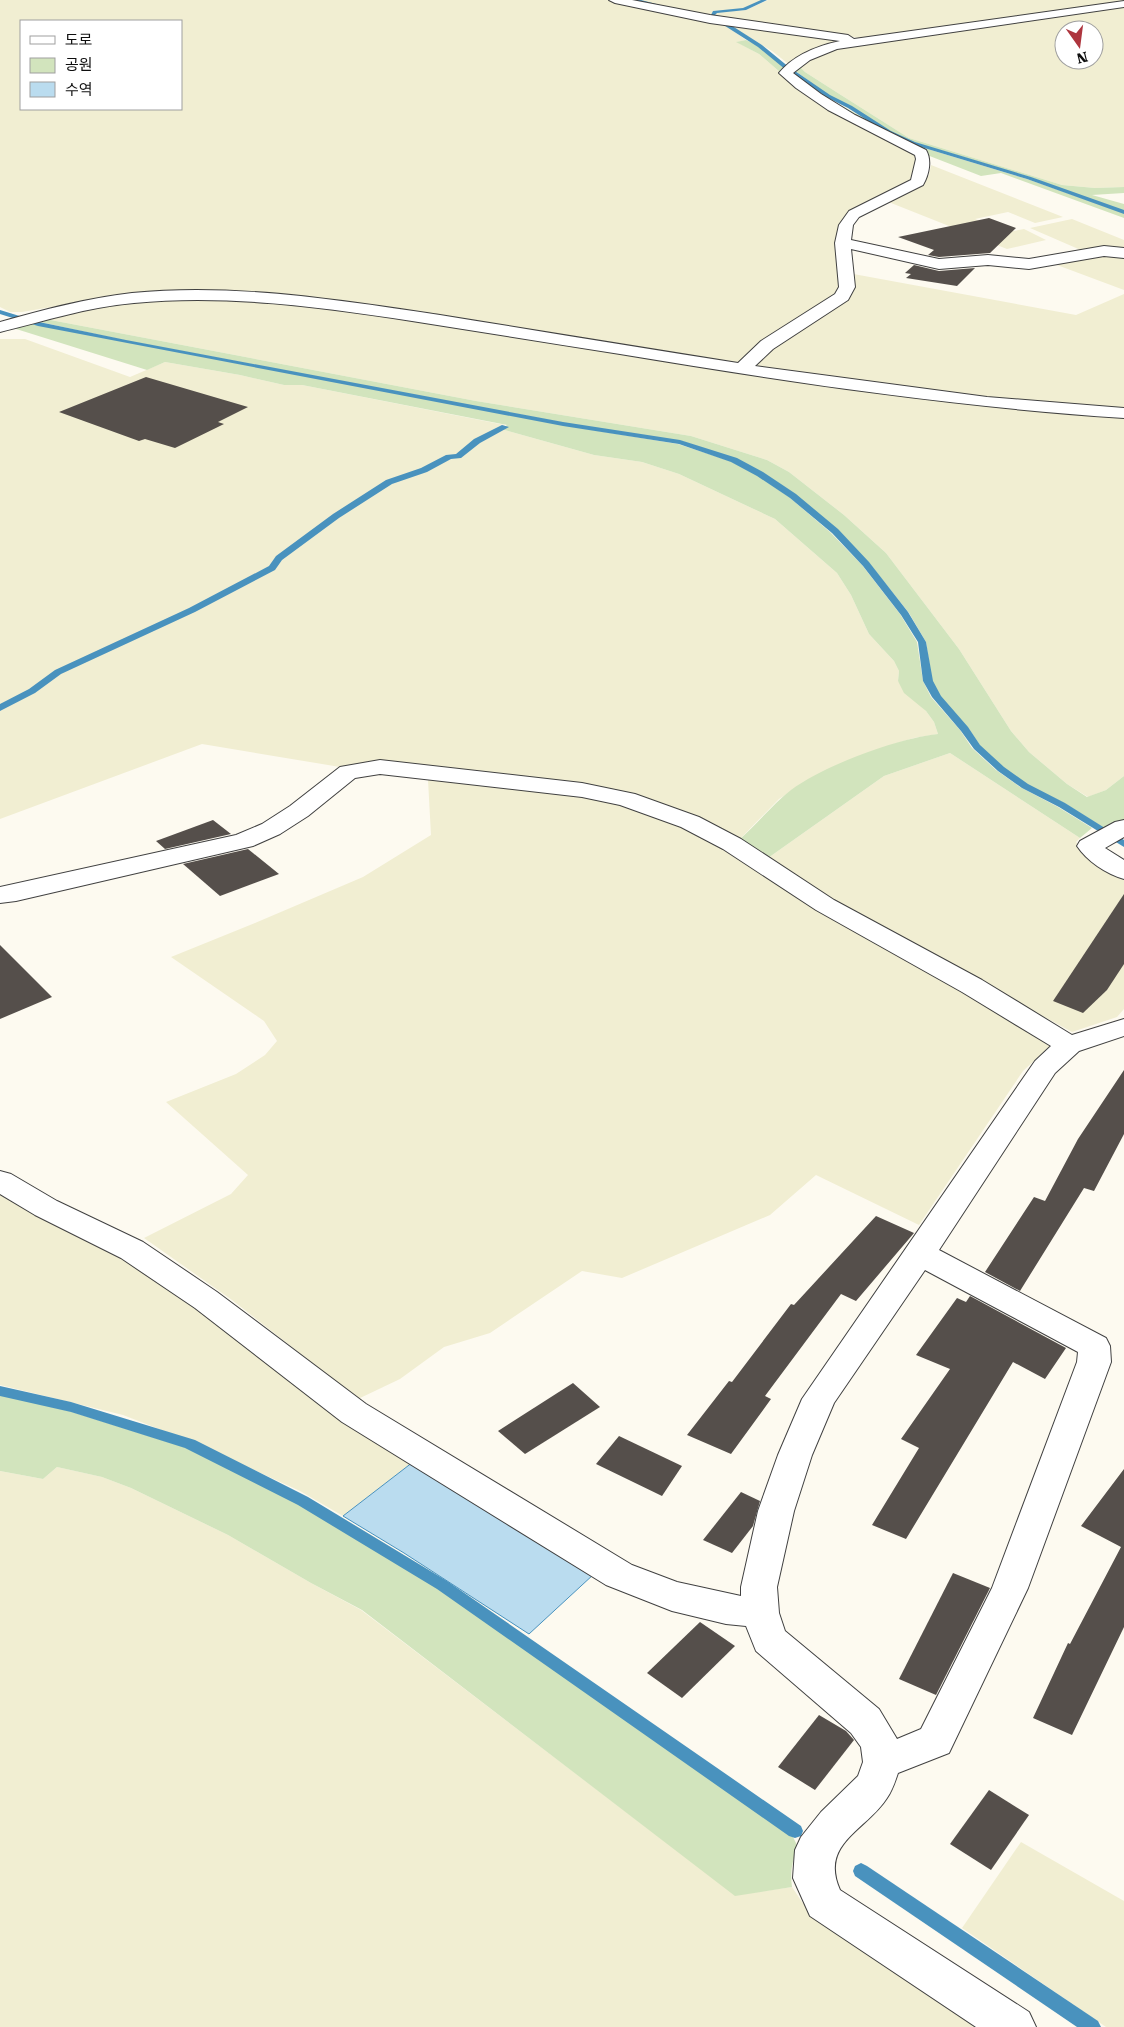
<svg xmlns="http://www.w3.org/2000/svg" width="1124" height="2027" font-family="'Roboto Serif','Noto Sans KR',serif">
<rect width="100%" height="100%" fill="#fdfaf0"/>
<!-- farmland -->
<g fill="#f1eed2" fill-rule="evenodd">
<path d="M0 0H608L721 22 746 40 737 42 759 54 781 73 918 154 910 183 850 212 840 224 836 245 842 284 835 295 736 365 266 297 93 300 22 312H10L0 307ZM21 21H181V109H21Z"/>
<path d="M638 0H763L743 9 713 11 711 16Z"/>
<path d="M768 0H1124V3L860 38 713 18 717 12 746 10Z"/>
<path d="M1124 5V187L1095 188 1062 185 909 138 841 95 805 72 800 67 810 57 839 47ZM1064 30H1094V60H1064Z"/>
<path d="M726 23 852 41 791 66 772 51Z"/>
<path d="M931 165 1063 217 1035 223 1008 212 975 219 1008 232 1024 229 1046 240 1007 249 886 201 925 181 929 175Z"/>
<path d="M1072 219 1124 240V248L1083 251 1030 228Z"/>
<path d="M1094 254 1124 255V290L1049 262Z"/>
<path d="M848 273 1076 315 1124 294V410L1035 406 757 367 756 361 839 301Z"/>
<path d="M173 298 290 302 950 402 1005 408 1124 416V776L1106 790 1088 797 1067 784 1029 752 1011 731 959 649 886 553 844 515 789 472 767 460 691 436 476 401 40 318 70 309Z"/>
<path d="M0 339H25L130 377 165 362 240 375 284 385H302L505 425 472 442 456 456H449L422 470 386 482 287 549 274 559 269 568 190 609 56 671 28 691 0 706Z"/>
<path d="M501 429 594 455 642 462 679 474 775 519 837 573 851 595 869 634 894 661 899 671 898 681 926 711 934 722 938 734 914 738 894 744 835 766 810 779 779 799 738 841 630 795 346 768 202 744 0 819V710L34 691 60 673 198 608 275 568 281 558 383 487 427 470 443 461 461 457 474 445Z"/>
<path d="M950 753 1080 838 1076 842 1084 851 1124 876V1009L1117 1017 1072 1032 835 903 768 858 884 776Z"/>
<path d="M428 780 543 791 604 800 639 810 667 820 727 846 1051 1045 1023 1071 919 1225 816 1175 770 1215 622 1278 582 1271 490 1333 444 1347 400 1379 358 1399 232 1300 144 1238 231 1194 248 1175 166 1102 236 1074 265 1055 277 1041 264 1021 171 957 255 923 363 877 431 835Z"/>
<path d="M0 1186 139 1265 413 1462 343 1516 300 1491 195 1443 123 1415 0 1385Z"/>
<path d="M57 1467 102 1477 131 1488 228 1535 311 1583 361 1610 735 1895 792 1887 802 1902 816 1914 987 2027H0V1471L43 1479Z"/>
<path d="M1021 1842 1124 1901V2027H1106L962 1928Z"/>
</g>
<!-- green -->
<g fill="#d2e4bd">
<path d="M746 40 759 46 788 70 781 73 759 54 736 42Z"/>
<path d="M800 67 805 72 841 95 909 138 1062 185 1095 188 1124 187V193L1092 195 1124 204V212L1030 177 913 142 891 132 851 106 830 96 794 70Z"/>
<path d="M793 74 826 97 911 144 1027 179 1124 213V218L1001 173 981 176 927 155 826 99Z"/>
<path d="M40 318 476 401 691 436 767 460 789 472 844 515 886 553 959 649 1011 731 1029 752 1067 784 1087 797 1106 790 1124 776V820L1107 830 1066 804 1028 785 1004 768 981 747 969 729 940 696 932 681 926 642 909 613 870 564 838 530 796 495 763 473 736 459 682 441 565 423 128 341 35 321Z"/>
<path d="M27 323 562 425 678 444 730 461 757 475 789 497 830 532 862 565 900 614 917 642 923 681 931 697 960 730 972 748 996 770 1020 787 1058 807 1092 828 1080 838 950 753 884 776 768 858 738 841C756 825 772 805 791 790 821 768 878 746 915 738 922 736 930 735 938 734L934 722 926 711 904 693 898 681 899 671 894 661 869 634 851 595 837 573 775 519 679 474 642 462 594 455 501 429 507 425 302 385H284L240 375 165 362 147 370 13 328Z"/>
<path d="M0 1395 69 1411 187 1448 299 1504 439 1588 792 1835 798 1847C792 1861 790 1872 792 1887L735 1896 362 1610 311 1583 228 1535 131 1488 102 1477 57 1467 43 1479 0 1471Z"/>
</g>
<!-- water -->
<path fill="#badcef" stroke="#4992be" d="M413 1462 594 1574 529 1634 404 1553 343 1516Z"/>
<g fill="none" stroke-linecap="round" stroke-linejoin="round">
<!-- stream -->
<g fill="#4992be" fill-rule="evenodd">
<path d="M633 0H641L660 5 658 6Z"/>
<path d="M761 0H767L746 10 717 13 712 18 698 14 700 13 711 15 713 11 743 8Z"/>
<path d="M722 22H726L762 45 790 68V70H786L758 47 722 24Z"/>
<path d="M795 71 830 95 852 106 891 131 915 142 1031 177 1124 210V214L1027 179 911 144 887 133 848 108 826 97 793 74Z"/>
<path d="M0 310 39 322 126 340 563 422 680 440 737 458 763 472 796 494 838 529 869 562 908 612 926 642 933 681 941 696 968 727 980 745 1004 767 1028 784 1065 803 1124 840V847L1059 807 1022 788 998 771 974 749 961 731 932 697 923 681 918 642 901 615 863 566 832 533 790 498 757 476 731 462 679 444 563 426 38 326 0 314Z"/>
<path d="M502 425 509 427 480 443 461 458 451 459 427 472 392 484 339 518 282 560 275 570 195 612 61 674 35 693 0 711V704L29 689 55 670 189 608 269 566 276 556 333 514 386 480 421 468 446 455 456 454 474 439Z"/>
<path d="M0 1386 71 1402 195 1440 308 1497 447 1581 801 1826 803 1831 801 1836 795 1838 789 1836 437 1589 298 1505 185 1448 71 1412 0 1396Z"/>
<path d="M861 1863 867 1866 1098 2021 1101 2027H1077L855 1876 853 1871 855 1866Z"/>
</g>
</g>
<!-- building -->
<g fill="#554f4b">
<path d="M989 218 1016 228 990 253 939 257 928 255 934 250 898 237Z"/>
<path d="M914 265 939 271 975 268 957 286 906 278 911 274 905 273Z"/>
<path d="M146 377 248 407 218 422 224 424 175 448 145 439 139 441 59 412Z"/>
<path d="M213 820 231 834 165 849 156 841Z"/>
<path d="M248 849 279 874 220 896 183 864Z"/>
<path d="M1124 894V964L1107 990 1083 1013 1053 1001Z"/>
<path d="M0 945 52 997 0 1019Z"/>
<path d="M1124 1070V1134L1094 1191 1084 1188 1020 1291 985 1272 1034 1197 1045 1201 1078 1139Z"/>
<path d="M876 1216 914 1233 856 1301 841 1294 765 1396 771 1399 731 1454 687 1435 729 1381 732 1382 791 1304 794 1305Z"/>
<path d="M970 1296 1066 1348 1045 1379 1013 1362 906 1539 872 1525 919 1448 901 1439 950 1369 916 1355 957 1298 966 1302Z"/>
<path d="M573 1383 600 1407 525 1454 498 1431Z"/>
<path d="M619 1436 682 1466 662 1496 596 1464Z"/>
<path d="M1124 1469V1627L1072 1735 1033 1718 1068 1643 1070 1644 1121 1547 1081 1526Z"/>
<path d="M741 1492 760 1501 753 1526 732 1553 703 1540Z"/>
<path d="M953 1573 990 1588 936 1695 899 1679Z"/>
<path d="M700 1622 735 1646 682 1698 647 1673Z"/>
<path d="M819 1715 846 1731 854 1740 815 1790 778 1767Z"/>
<path d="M989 1790 1029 1815 991 1870 950 1844Z"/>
</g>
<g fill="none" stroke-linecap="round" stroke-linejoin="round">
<defs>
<g id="street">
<path d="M609 0H632L710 15 848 35 854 39 1124 1V7L837 49 810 60 793 73 821 94 855 115 926 150C932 160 929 175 923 185L859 217 853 225 851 240 939 259 988 255 1029 259 1104 246 1124 248V258L1104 256 1029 269 988 265 939 269 851 249 855 287 848 300 773 349 755 366 987 397 1124 408V418C955 407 788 382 620 354 551 343 481 332 412 321 320 307 226 294 134 303 87 307 45 321 0 332V322C44 310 87 298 132 293 235 283 339 300 440 315 540 331 639 348 738 363L761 341 835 294 839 287 835 243 839 225 849 211 911 180 916 159 915 155 828 110 796 88 779 73C794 55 817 46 840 41L710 23 615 3Z"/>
<path d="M380 760 582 783 635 794 699 817 741 839 834 900 982 980 1072 1035 1124 1019V1036L1079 1051 1055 1073 939 1250 1106 1338 1110 1346 1111 1362 1028 1588 949 1753 898 1773C895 1782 892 1791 887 1798 867 1830 819 1843 840 1890L1029 2012 1036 2027H976L810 1916 793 1878 795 1850 801 1837 821 1812 858 1776 863 1762 861 1747 851 1733 756 1651 746 1626 726 1624 672 1611 606 1585 342 1422 195 1308 121 1258 35 1215 0 1194V1171L11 1174 57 1201 143 1242 217 1292 366 1404 632 1565 677 1582 741 1596V1587L758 1511 778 1455 802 1399 1035 1061 1051 1046 962 992 816 910 723 849 681 827 620 805 582 797 380 774 355 778 308 816 280 834 253 846 16 901 0 903V887L236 835 262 824 290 806 340 767ZM925 1270 1078 1352 1077 1362 992 1588 921 1729 897 1739 879 1709 785 1631 779 1613 777 1587 794 1511 812 1455 834 1403Z"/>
<path d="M1124 820V837L1105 848 1124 860V879C1106 874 1087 861 1077 846L1080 841 1115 822Z"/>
</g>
</defs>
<!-- street casing -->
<use href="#street" stroke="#414141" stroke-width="2"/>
<!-- street -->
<use href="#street" fill="#fff" fill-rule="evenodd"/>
</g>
<!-- legend -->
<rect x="20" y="20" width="162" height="90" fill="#ffffff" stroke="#9f9f9f"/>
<rect x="30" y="36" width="25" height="8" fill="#ffffff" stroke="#9f9f9f"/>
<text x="65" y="45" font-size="15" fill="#0e0e0e">도로</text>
<rect x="30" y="58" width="25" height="15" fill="#d2e4bd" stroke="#9f9f9f"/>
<text x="65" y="70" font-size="15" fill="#0e0e0e">공원</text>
<rect x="30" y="82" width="25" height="15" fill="#badcef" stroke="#9f9f9f"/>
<text x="65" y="95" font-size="15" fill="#0e0e0e">수역</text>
<!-- north arrow -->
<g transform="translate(1079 45) rotate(166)"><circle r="24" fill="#ffffff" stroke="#9f9f9f"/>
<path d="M0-4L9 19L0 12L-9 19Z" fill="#ae353e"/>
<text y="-8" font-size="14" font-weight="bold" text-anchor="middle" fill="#0e0e0e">N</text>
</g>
</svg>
